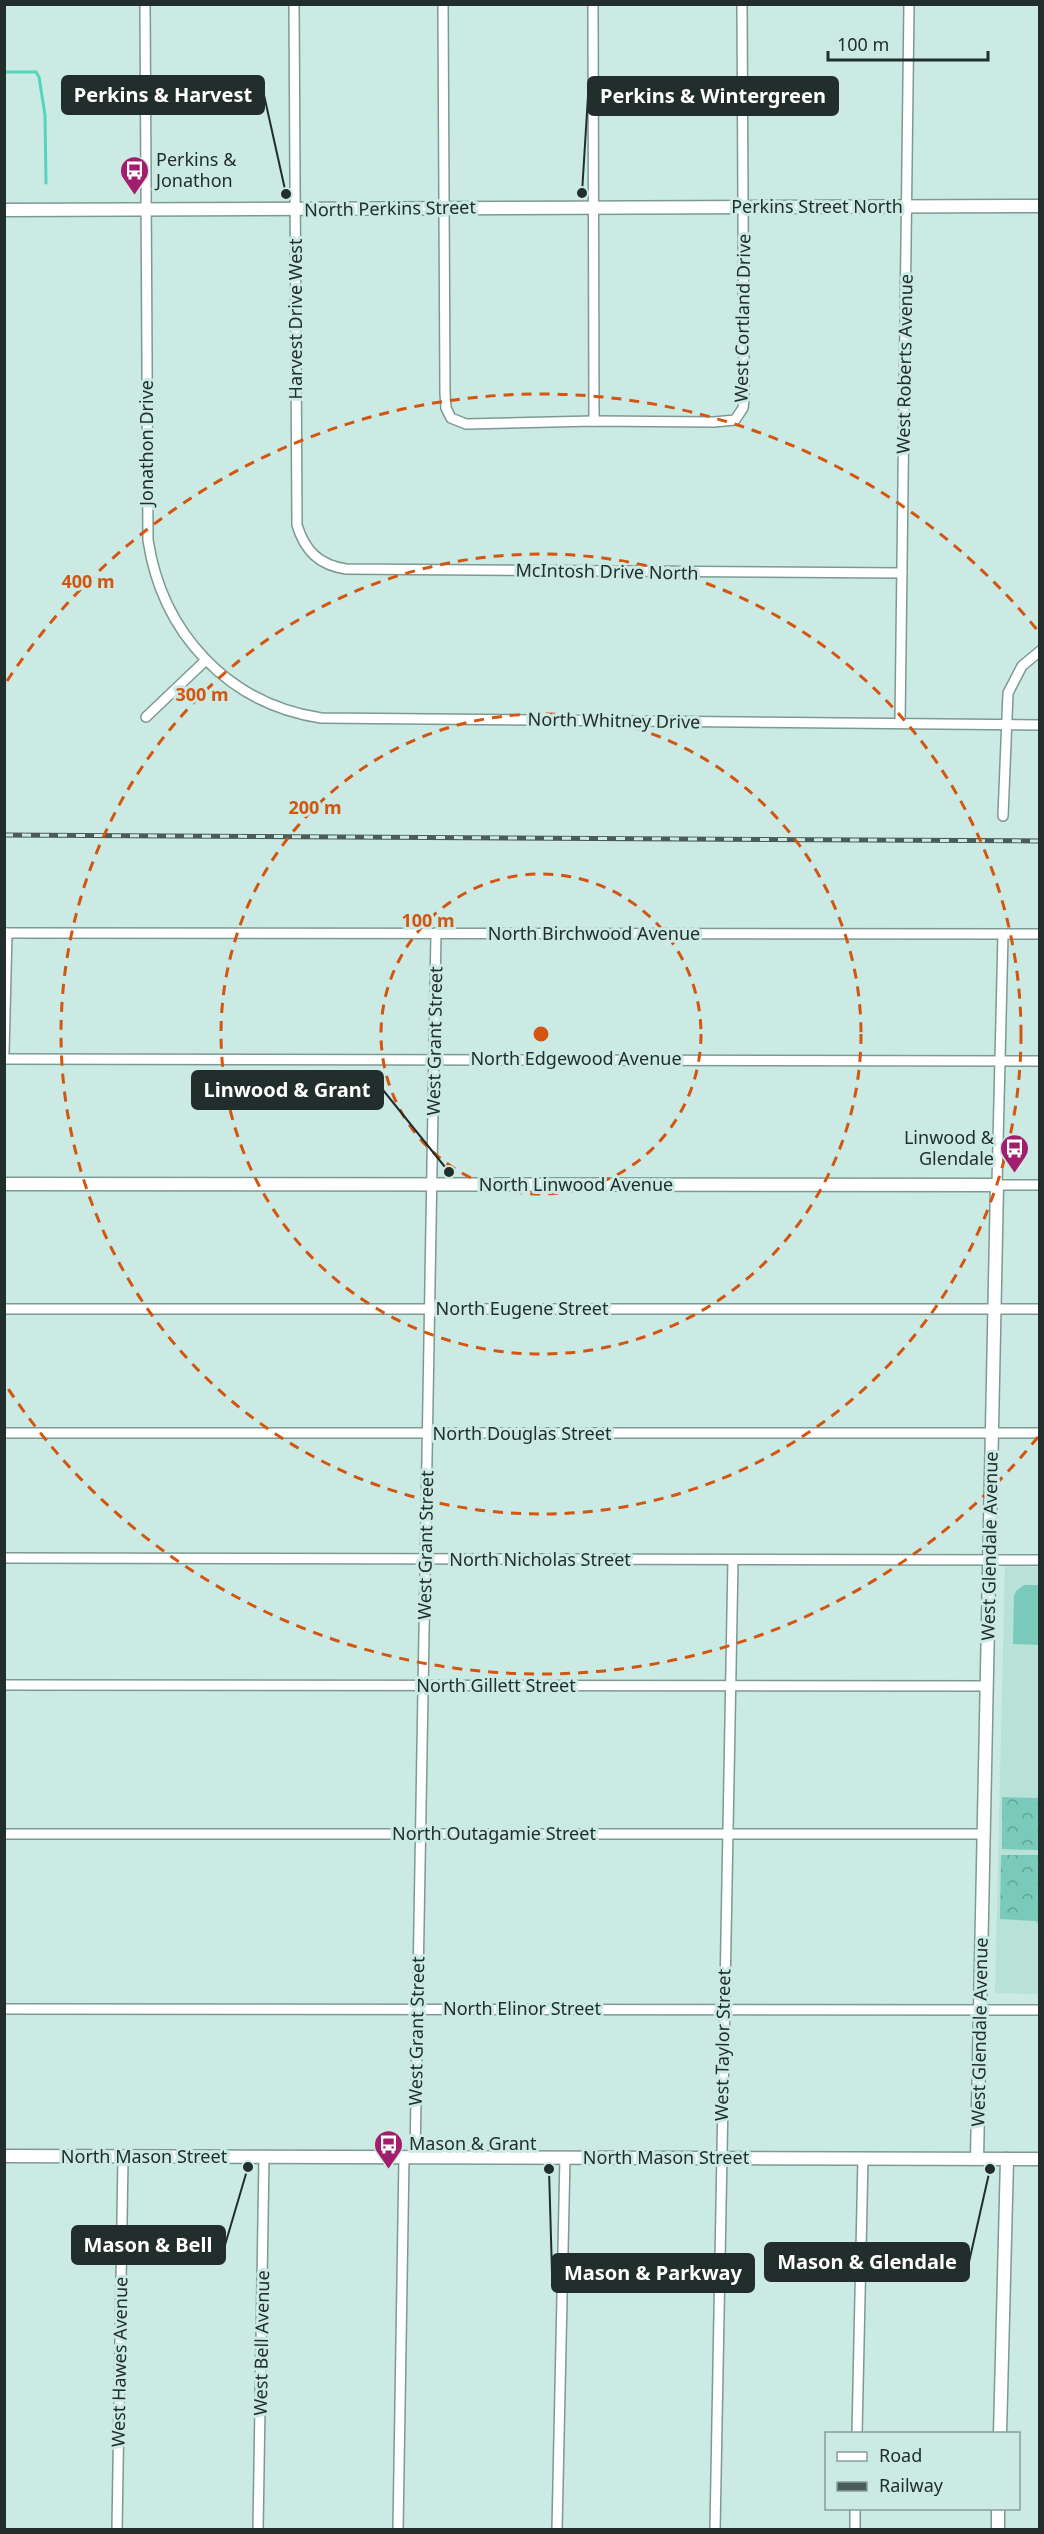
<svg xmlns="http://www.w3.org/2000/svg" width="1044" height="2534" font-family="'Noto Sans',sans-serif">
<defs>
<pattern id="park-crowns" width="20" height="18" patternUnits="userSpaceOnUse" patternTransform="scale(1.5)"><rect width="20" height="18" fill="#79caba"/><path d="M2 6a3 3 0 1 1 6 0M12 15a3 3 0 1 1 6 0" fill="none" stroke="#63a497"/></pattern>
</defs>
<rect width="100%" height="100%" fill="#caeae3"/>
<!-- built -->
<path fill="#b8e1d8" d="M1005 1566 1039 1567V1994L995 1993Z"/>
<!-- park -->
<g fill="url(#park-crowns)">
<path d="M1002 1797 1039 1798V1850L1002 1849Z"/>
<path d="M1001 1855H1039V1925L1036 1921 1000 1919Z"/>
</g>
<!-- pitch -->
<path fill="#79caba" d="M1024 1585H1039V1645L1013 1644 1014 1596 1016 1591Z"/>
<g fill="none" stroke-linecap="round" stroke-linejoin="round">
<!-- stream -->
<path stroke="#56d3bd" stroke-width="3" d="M4 72H36L39 77 45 115 46 183"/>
<defs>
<g id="street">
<path d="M145 4 148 540C162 633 228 704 321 718L1040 725"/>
<path d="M294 4 297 525C305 551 319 565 346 569L902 573"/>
<path d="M443 4 445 393 446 408 451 418 466 424 594 421 714 422 735 420 743 408 744 400 742 4"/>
<path d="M593 4 594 421"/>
<path d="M146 717 205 661"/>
<path d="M900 723 909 4"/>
<path d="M1003 816 1008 693 1022 666 1040 651"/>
<path d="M4 933 1040 934"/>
<path d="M1003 934 997 1185H1040"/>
<path d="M4 1053 7 933"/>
<path d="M4 1059 1040 1061"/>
<path d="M4 1309H1040"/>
<path d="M4 1433H1040"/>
<path d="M4 1558 1040 1560"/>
<path d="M4 1685 987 1686"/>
<path d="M4 1834H984"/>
<path d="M4 2009 1040 2010"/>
<path d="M415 2157 436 933"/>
<path d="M857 2434 863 2158"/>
<path d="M117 2530 123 2158"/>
<path d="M258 2530 264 2157"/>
<path d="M398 2530 404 2157"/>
<path d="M557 2530 565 2157"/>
<path d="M715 2530 733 1560"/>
<path d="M855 2530V2508"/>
</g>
<g id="secondary">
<path d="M4 210 1040 206"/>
<path d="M4 1184 997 1185 977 2158"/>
<path d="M4 2156 1040 2159"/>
<path d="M1000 2434 1007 2159"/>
<path d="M998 2530V2508"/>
</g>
</defs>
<!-- street casing -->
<use href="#street" stroke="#7c9a93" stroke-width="12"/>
<!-- secondary casing -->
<use href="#secondary" stroke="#7c9a93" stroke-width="15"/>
<!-- street -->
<use href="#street" stroke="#fff" stroke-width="9"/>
<!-- secondary -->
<use href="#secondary" stroke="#fff" stroke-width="12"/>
<defs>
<path id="rail" d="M4 835 1040 841"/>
</defs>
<!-- rail casing -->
<use href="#rail" stroke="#4a5b58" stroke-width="5"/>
<!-- rail -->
<use href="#rail" stroke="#caeae3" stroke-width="3" stroke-dasharray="9" stroke-linecap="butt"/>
</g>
<!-- distance rings -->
<g fill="none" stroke="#d4550f" stroke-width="3" stroke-dasharray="10 8">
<circle cx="541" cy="1034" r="160"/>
<circle cx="541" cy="1034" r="320"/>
<circle cx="541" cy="1034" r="480"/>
<path d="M1038 1437A640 640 0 0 1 7 1387M7 681A640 640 0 0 1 1038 631"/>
</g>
<!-- icons -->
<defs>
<symbol id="bus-pin" viewBox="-11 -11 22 30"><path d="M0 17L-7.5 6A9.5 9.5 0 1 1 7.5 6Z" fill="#a21e6d" stroke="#caeae3"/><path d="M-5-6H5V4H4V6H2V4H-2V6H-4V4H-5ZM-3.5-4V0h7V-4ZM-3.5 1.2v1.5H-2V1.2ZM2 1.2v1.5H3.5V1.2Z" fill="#fff"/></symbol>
</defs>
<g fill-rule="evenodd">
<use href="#bus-pin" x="118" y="154" width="33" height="45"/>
<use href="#bus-pin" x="998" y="1132" width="33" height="45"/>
<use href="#bus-pin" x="372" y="2128" width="33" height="45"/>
</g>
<g text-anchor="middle" stroke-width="6" stroke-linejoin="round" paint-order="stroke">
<!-- poi labels -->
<g font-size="18" fill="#222e2c" stroke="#caeae3" text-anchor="start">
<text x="156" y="166">Perkins &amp;<tspan x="156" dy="21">Jonathon</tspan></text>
<text x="994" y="1144" text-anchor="end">Linwood &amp;<tspan x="994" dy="21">Glendale</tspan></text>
<text x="409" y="2150">Mason &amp; Grant</text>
</g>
<!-- street labels -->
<g font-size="18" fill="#222e2c" stroke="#caeae3">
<text x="817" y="213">Perkins Street North</text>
<text transform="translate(390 209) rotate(-1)" y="6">North Perkins Street</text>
<text transform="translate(743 318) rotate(-89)" y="6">West Cortland Drive</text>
<text transform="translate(296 319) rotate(-90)" y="6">Harvest Drive West</text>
<text transform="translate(905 364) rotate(-89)" y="6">West Roberts Avenue</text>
<text transform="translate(147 443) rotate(-90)" y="6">Jonathon Drive</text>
<text transform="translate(607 572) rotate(1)" y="6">McIntosh Drive North</text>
<text transform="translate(614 721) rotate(1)" y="6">North Whitney Drive</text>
<text x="594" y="940">North Birchwood Avenue</text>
<text transform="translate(435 1041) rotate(-89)" y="6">West Grant Street</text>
<text x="576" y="1065">North Edgewood Avenue</text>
<text x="576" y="1191">North Linwood Avenue</text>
<text x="522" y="1315">North Eugene Street</text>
<text x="522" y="1440">North Douglas Street</text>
<text transform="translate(426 1545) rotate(-89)" y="6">West Grant Street</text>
<text transform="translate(990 1546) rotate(-89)" y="6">West Glendale Avenue</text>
<text x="540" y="1566">North Nicholas Street</text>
<text x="496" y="1692">North Gillett Street</text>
<text x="494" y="1840">North Outagamie Street</text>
<text x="522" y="2015">North Elinor Street</text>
<text transform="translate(417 2031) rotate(-89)" y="6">West Grant Street</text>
<text transform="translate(980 2032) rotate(-89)" y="6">West Glendale Avenue</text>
<text transform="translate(723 2045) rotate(-89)" y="6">West Taylor Street</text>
<text x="144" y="2163">North Mason Street</text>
<text x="666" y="2164">North Mason Street</text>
<text transform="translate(262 2343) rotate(-89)" y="6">West Bell Avenue</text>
<text transform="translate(120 2362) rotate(-89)" y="6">West Hawes Avenue</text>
</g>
</g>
<circle cx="541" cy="1034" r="9" fill="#d4550f" stroke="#caeae3" stroke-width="3"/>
<g font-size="18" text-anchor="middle" font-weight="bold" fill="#d4550f" stroke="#caeae3" stroke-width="6" stroke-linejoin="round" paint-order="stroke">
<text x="88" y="588">400 m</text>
<text x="202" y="701">300 m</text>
<text x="315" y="814">200 m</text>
<text x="428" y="927">100 m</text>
</g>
<!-- callouts -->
<path fill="none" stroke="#222e2c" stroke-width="2" d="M286 194L264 95M582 193L588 96M449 1172L383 1090M248 2167L225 2245M990 2169L969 2262M549 2169L552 2273"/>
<g fill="#222e2c" stroke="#caeae3" stroke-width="2">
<circle cx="286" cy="194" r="6"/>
<circle cx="582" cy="193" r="6"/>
<circle cx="449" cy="1172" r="6"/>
<circle cx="248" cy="2167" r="6"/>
<circle cx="990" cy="2169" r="6"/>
<circle cx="549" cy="2169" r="6"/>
</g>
<g fill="#222e2c" stroke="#222e2c" stroke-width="2">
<rect x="62" y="76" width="202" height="38" rx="6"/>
<rect x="588" y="77" width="250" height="38" rx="6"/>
<rect x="192" y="1071" width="191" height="38" rx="6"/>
<rect x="72" y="2226" width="153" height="38" rx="6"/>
<rect x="765" y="2243" width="204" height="38" rx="6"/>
<rect x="552" y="2254" width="202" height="38" rx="6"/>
</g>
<g font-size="20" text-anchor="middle" font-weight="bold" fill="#fff">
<text x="163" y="102">Perkins &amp; Harvest</text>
<text x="713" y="103">Perkins &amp; Wintergreen</text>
<text x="287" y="1097">Linwood &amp; Grant</text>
<text x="148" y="2252">Mason &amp; Bell</text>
<text x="867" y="2269">Mason &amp; Glendale</text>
<text x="653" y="2280">Mason &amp; Parkway</text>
</g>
<!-- border -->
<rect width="1044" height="2534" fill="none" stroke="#222e2c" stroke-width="12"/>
<!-- legend -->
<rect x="825" y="2432" width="195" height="78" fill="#caeae3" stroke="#879f9a" stroke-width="1.5"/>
<rect x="837" y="2452" width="30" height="9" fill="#ffffff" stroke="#879f9a" stroke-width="1.5"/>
<text x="879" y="2462" font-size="18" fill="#222e2c">Road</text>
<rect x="837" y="2482" width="30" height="9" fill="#4a5b58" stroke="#879f9a" stroke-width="1.5"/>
<text x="879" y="2492" font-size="18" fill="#222e2c">Railway</text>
<!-- scale -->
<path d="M828 51v9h160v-9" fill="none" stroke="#222e2c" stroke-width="3"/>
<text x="837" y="51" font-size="18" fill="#222e2c" stroke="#caeae3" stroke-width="4.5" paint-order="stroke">100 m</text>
</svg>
